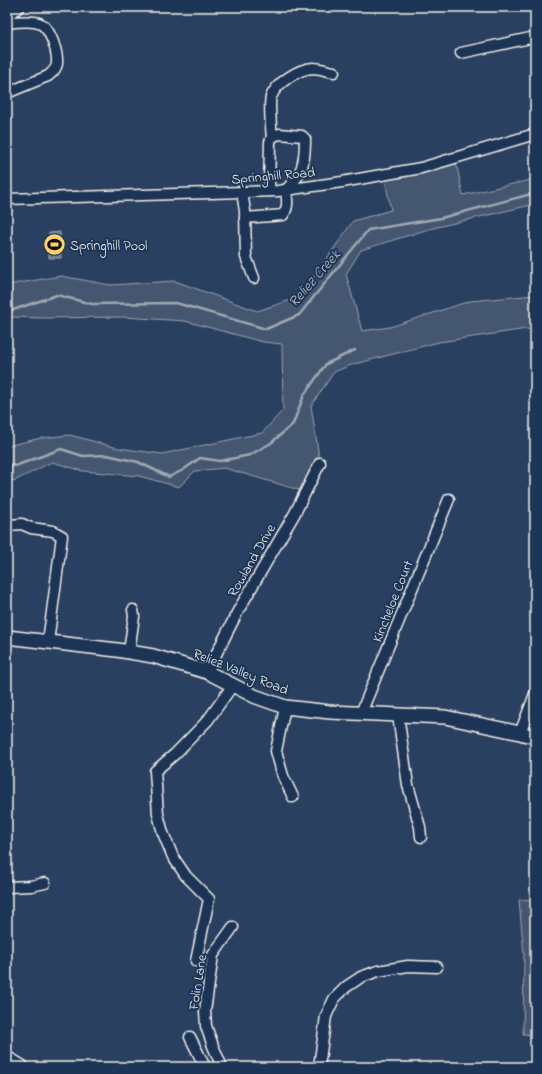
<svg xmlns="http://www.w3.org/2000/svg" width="542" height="1074" font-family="'Indie Flower',sans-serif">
<rect width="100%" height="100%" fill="#2a4060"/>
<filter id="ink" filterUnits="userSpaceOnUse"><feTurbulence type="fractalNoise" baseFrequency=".025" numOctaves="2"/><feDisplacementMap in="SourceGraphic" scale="8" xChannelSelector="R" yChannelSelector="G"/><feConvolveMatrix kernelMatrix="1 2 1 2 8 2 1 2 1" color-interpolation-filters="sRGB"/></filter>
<g filter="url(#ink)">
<!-- green -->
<g fill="#445771" stroke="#9ca4ac">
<path d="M455 158 463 195 535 179V204L429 229 361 250 346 274 362 331 390 327 470 301 535 295V330L527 329 439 342 351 365 334 372 311 406 320 463 306 492 224 468 195 471 179 487 139 476 83 471 52 462 14 481 7 478V446L41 438 70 435 118 448 162 454 262 433 283 410 282 344 263 342 185 321 123 317 42 318 7 317V285L61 276 110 285 175 281 257 311 300 297 353 221 391 210 384 175Z"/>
<path d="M535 899V1035L523 1034 524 955 519 900Z"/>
</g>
<!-- water -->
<path fill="#6a788a" stroke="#a1a8b0" d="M60 232 61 258H49V233Z"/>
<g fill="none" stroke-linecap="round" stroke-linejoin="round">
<!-- stream -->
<g stroke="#a1a8b0" stroke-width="2.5">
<path d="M7 309 13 310 57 295 92 304 176 303 266 329 299 315 368 230 441 218 535 193"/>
<path d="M7 463 15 466 61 449 83 456 107 455 138 462 169 477 183 470 200 458 220 461 250 455 271 443 293 424 304 395 326 364 355 350"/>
</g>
<defs>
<g id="minor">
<path d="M7 16 19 7"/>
<path d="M7 23C15 22 34 20 41 24 51 30 58 53 57 64 56 69 52 73 48 76L7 93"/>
<path d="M461 53 535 37"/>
<path d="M272 137C271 129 269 101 271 97 276 83 298 69 313 68 319 68 327 71 334 72"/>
<path d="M242 192 245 211 246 257 254 278"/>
<path d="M7 199 278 191 342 182 421 168 535 134"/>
<path d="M245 218 283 215C289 207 287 199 286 190 291 184 297 179 300 172 304 164 305 148 305 139L302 136 279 134 272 137 270 142 269 191"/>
<path d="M7 524 10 525 22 524 31 528 53 531 62 536 48 642"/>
<path d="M129 652 134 616 133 610"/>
<path d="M207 672 238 611 295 513 320 463"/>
<path d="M285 707 276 751 283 776 293 797"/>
<path d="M361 713 449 499"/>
<path d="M398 715 408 785 420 827 421 837"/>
<path d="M520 733 535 694"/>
<path d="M7 887 31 886 45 883"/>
<path d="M196 961 209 899 186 876 173 857 163 833 158 814 155 771 175 754 208 720 233 685"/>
<path d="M190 1037 205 1067"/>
<path d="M222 1067 213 1046 206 1026 205 1011 213 955 233 927"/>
<path d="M319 1067 326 1016 334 999 346 987 361 977 378 971 408 966 437 967"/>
</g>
<g id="major">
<path d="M7 637 117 650 153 656 207 672 254 696 285 707 330 712 445 717 520 733 535 737"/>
<path d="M7 1059 12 1061 22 1067"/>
</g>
</defs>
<!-- minor casing -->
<use href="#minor" stroke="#f4f1e8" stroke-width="13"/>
<!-- major casing -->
<use href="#major" stroke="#f4f1e8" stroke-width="16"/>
<!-- minor -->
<use href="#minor" stroke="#1d3557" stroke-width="10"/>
<!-- major -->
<use href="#major" stroke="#1d3557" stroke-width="13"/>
</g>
</g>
<!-- icons -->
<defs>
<symbol id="stadium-disc" viewBox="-11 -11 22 22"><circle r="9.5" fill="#ffd166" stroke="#1d3557"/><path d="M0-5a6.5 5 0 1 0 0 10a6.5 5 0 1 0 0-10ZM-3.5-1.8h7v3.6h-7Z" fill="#111"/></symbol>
</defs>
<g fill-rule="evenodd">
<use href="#stadium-disc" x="42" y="232" width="25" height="25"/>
</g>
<g text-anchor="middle" stroke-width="4" stroke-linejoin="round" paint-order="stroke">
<!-- street labels -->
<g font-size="14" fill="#f4f1e8" stroke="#1d3557">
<text transform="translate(273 175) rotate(-5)" y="5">Springhill Road</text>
<text transform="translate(251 560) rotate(-60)" y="5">Rowland Drive</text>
<text transform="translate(392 601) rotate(-68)" y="5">Kincheloe Court</text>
<text transform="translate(241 671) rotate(22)" y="5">Reliez Valley Road</text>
<text transform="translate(197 982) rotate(-81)" y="5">Folin Lane</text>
</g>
<!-- poi labels -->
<g font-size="14" fill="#f4f1e8" stroke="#1d3557" text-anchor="start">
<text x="70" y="250">Springhill Pool</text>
</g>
<!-- water labels -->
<g font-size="15" font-style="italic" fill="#bdc1c2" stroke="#1d3557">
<text transform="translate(314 278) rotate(-49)" y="5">Reliez Creek</text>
</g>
</g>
<!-- margin -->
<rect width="542" height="1074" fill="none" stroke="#1d3557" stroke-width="24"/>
<rect x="12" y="12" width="518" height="1050" fill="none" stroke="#f4f1e8" stroke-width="1.5" filter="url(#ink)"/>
</svg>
